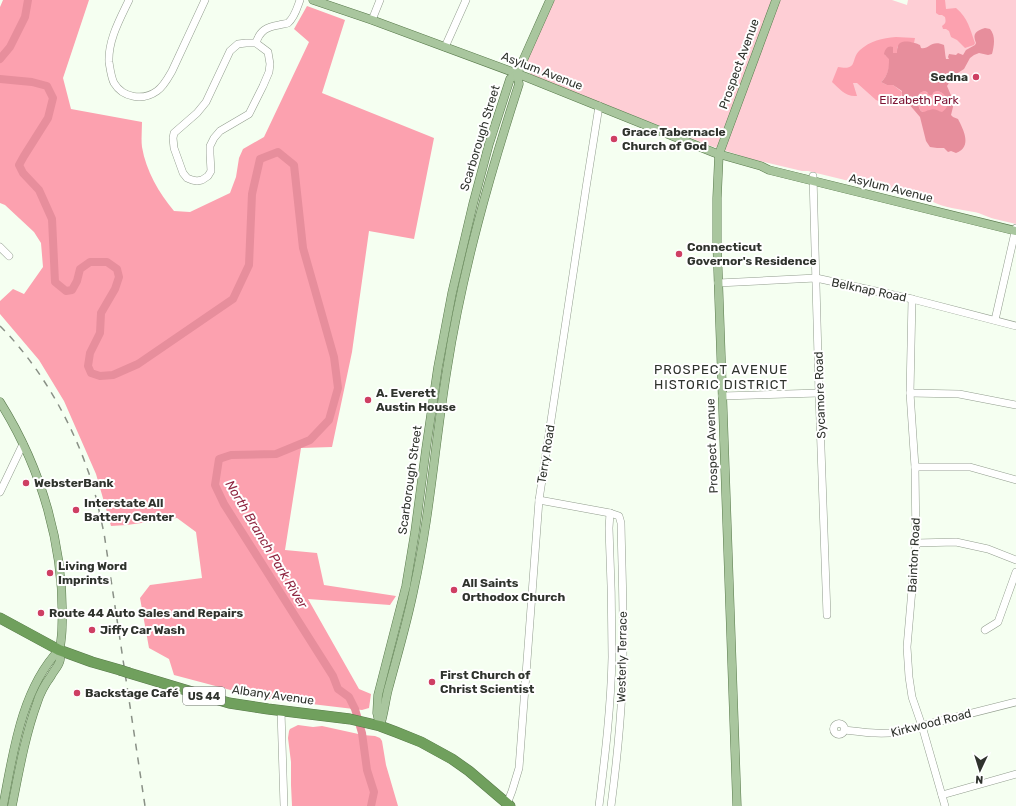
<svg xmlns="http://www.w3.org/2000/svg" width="1016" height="806" font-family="Rubik,sans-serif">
<rect width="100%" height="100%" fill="#f5fff1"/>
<!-- green -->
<path fill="#feced5" d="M554 0H892L907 5 908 0H1016V224C1009 222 1002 221 995 219 987 217 981 213 974 212 959 209 944 208 931 201L808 171H802L751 159 711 146 533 76C527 71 525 67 527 60Z"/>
<!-- forest -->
<g fill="#fca1af">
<path d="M3 0H89L63 78 71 109 142 122C142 130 141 139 142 147 146 171 159 193 174 211L190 212 230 193 236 177 239 158 243 149 264 137 309 42 294 29 307 6 345 20 322 93 434 138 414 239 369 231 352 352 332 447 301 448 285 550 317 553 324 585 396 596 390 605 308 599 359 689 371 694 369 708 362 710 261 698 174 675 169 659 149 648 140 598 150 585 202 578 196 532 177 518 127 525 111 526 96 474 64 401 39 360 0 314V301L13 289 24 294 43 267 41 243 34 232 5 205 0 203V7Z"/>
<path d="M936 0H945L946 9 956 8C968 18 970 29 975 43L974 45 965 48 957 40 951 37 949 31 946 29H943L942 26C946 23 946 22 945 17L942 15H939L936 13Z"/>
<path d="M896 37 915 38 914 43 906 42 897 47V53H893V48L885 55 889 58C890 67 888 76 881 82L887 85H893L902 92C902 99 896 103 890 106L876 100 857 83H853L857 96C845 97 840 89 832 82L838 67C859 71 850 59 860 50 870 41 882 38 896 37Z"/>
<path d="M924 91 932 95 934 92 938 91 945 94C949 100 949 106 944 112 940 113 937 110 932 110 929 110 926 113 923 112 918 111 917 98 919 95 920 92 922 92 924 91Z"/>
<path d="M298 725 313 727 322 726 363 735 375 736 380 738 382 741 386 765 398 806H292L291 785V762L288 738 289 731 290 729Z"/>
</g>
<!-- water -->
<path fill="#e78e9c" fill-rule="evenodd" d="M985 28 990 29C996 36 994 46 992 54L988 55 979 53 974 55 970 58 964 69 953 76 947 86 953 100V107L951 115 953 117 958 119C963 129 973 147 956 153L951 151 948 152 944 148H937L930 147 926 141 920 117 908 103 901 102 899 100 902 96V91L893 85H887L881 82C888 76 889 68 889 59L884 54C885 49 888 45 893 47V53H897C897 50 897 48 898 46 901 38 915 43 920 45L921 48C929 50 931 39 944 45 945 50 945 55 946 59H949L948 57 949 54 956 55 958 53 963 55 966 50 975 45 976 43C972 33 976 31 985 28ZM924 91 927 92 929 95H932L934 92 938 91C948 94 952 106 942 112 938 111 934 108 930 110 926 110 924 114 921 111 918 108 917 99 919 95 920 92 922 92 924 91Z"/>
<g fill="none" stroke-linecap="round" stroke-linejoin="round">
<!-- river -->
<g stroke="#e78e9c" stroke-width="8">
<path d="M0 59 10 47 25 17 28 0"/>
<path d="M0 79 32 82 47 86 53 98 48 118 24 156 19 165 23 173 39 190 52 219 55 282 66 291 72 290 77 281 80 269 90 262H107L117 269 119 277 115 289 101 313 100 333 90 353 88 366 91 373 100 376 113 375 138 364 233 299 249 265 252 194 260 159 278 152 294 165 303 248 334 357 338 388 329 420 310 440 276 454 231 455 219 459 215 485 224 504 333 676 338 689 349 697 355 709 362 733 367 770 374 792 371 806"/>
</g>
<defs>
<g id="minor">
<path d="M129 0C120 19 108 40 109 62 110 68 111 77 114 83 123 98 143 101 157 91 164 86 168 78 172 71L205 0"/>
<path d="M372 20 380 0"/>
<path d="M246 43H256L268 52 270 64 269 72 263 86 249 114 220 131 214 138 210 146V154L211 171 208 176 202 180 197 181 192 180 187 178 183 173 174 148 173 138 174 133 197 113 206 102 230 51 238 44Z"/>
<path d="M256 43C260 30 267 27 279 25 282 24 286 24 288 23 295 17 297 8 300 0"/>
<path d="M445 47 466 0"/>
<path d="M813 176 819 393 827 615"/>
<path d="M0 247 9 256"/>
<path d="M718 283 816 278 912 299 1016 326"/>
<path d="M912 299 910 393 915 467 916 543 907 647 909 677 912 697 922 726 945 806"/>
<path d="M995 320 1016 228"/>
<path d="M910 393 959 394 1016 405"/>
<path d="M722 396 819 393"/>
<path d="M915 467H970L1016 480"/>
<path d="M0 492 23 444"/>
<path d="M539 500 610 513 619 516 621 523C622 579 625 635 622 691 620 729 616 768 611 806"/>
<path d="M916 543 956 542 988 549 1016 560"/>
<path d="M985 630 998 622 1016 572"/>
<path d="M281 711 284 806"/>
<circle cx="839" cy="729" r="5.5"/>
<path d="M845 730C863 732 880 735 897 732L1016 702"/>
<path d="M942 795 1016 774"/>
<path d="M507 804 512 791 519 768 539 500 586 188 599 106"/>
<path d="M599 806C605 756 611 707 612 657 612 614 611 571 609 528L610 513"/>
</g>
<g id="major">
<path d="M313 0 372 20 526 77 715 153 761 166 769 170 1016 231"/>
<path d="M0 402C42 469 65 548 62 627 62 634 61 641 60 648 59 652 61 656 60 660 59 666 54 670 51 676 45 684 40 693 37 703 25 736 19 771 12 806"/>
<path d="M380 726 377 713 378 695 406 586 415 532 426 449 438 367 452 293 473 204 489 144 510 79 517 74 550 0"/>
<path d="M380 726C384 714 385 702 388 690 397 656 407 623 414 588 430 516 435 442 447 369 462 272 489 177 519 84L517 74"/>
<path d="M3 806C13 754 21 690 59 650"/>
<path d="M737 806 717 243V198L719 154 776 0"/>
</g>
<g id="highway">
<path d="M0 618 59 650 92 662 120 670"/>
<path d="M129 673 229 703 268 709 350 719 380 726 396 732 421 742 452 759 469 771 510 806"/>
</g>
</defs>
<!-- minor casing -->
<use href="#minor" stroke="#929d8e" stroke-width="8"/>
<!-- major casing -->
<use href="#major" stroke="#597a4c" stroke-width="9"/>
<!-- highway casing -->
<use href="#highway" stroke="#597a4c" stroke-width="11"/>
<!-- minor -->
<use href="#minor" stroke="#fff" stroke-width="7"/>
<!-- major -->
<use href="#major" stroke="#a9c69e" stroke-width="8"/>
<!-- highway -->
<use href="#highway" stroke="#70a05d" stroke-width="10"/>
<!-- rail -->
<path stroke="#899086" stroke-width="1.5" stroke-dasharray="7 7" stroke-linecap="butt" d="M0 326C38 364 69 417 87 468 95 489 99 511 104 533L145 806"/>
<defs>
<path id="highway-bridge" d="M120 670 129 673"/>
</defs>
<!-- highway-bridge casing -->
<use href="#highway-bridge" stroke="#597a4c" stroke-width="11" stroke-linecap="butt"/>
<!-- highway-bridge -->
<use href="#highway-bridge" stroke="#70a05d" stroke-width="10"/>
</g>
<!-- markers -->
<g fill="#ce3f63" stroke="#fff" stroke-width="1.5">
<circle cx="976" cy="77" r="4"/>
<circle cx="614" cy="139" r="4"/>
<circle cx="679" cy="254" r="4"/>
<circle cx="368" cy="400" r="4"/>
<circle cx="26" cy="483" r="4"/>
<circle cx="76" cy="510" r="4"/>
<circle cx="50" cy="573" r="4"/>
<circle cx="454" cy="590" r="4"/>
<circle cx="41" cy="613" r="4"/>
<circle cx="92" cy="630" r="4"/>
<circle cx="432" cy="682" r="4"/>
<circle cx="77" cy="693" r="4"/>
</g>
<g text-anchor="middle" stroke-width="4" stroke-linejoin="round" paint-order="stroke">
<!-- shield labels -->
<rect fill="#fff" stroke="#6d706c" stroke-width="1" x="183" y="687" width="42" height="18" rx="3"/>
<g font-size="11" font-weight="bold" fill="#2f332d">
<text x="204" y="700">US 44</text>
</g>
<!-- street labels -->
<g font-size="12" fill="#2f332d" stroke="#fff">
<text transform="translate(739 64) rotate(-70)" y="4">Prospect Avenue</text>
<text transform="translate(542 71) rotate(21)" y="4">Asylum Avenue</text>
<text transform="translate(480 138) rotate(-73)" y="4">Scarborough Street</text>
<text transform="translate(891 188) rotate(14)" y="4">Asylum Avenue</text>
<text transform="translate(869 290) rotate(12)" y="4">Belknap Road</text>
<text transform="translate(820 395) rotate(-92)" y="4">Sycamore Road</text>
<text transform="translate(712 446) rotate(-92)" y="4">Prospect Avenue</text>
<text transform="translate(546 454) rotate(-81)" y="4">Terry Road</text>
<text transform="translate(410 480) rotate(-82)" y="4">Scarborough Street</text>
<text transform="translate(914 555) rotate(-87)" y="4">Bainton Road</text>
<text transform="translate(622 657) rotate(-89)" y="4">Westerly Terrace</text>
<text transform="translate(273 695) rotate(8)" y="4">Albany Avenue</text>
<text transform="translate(931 723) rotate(-14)" y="4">Kirkwood Road</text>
</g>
<!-- poi labels -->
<g font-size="12" font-weight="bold" fill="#2f332d" stroke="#fff" text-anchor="start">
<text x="968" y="81" text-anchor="end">Sedna</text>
<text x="622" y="136">Grace Tabernacle<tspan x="622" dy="14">Church of God</tspan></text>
<text x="687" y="251">Connecticut<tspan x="687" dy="14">Governor's Residence</tspan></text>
<text x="376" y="397">A. Everett<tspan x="376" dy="14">Austin House</tspan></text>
<text x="34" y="487">WebsterBank</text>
<text x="84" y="507">Interstate All<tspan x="84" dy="14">Battery Center</tspan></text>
<text x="58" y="570">Living Word<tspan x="58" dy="14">Imprints</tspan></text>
<text x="462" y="587">All Saints<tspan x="462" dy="14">Orthodox Church</tspan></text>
<text x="49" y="617">Route 44 Auto Sales and Repairs</text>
<text x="100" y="634">Jiffy Car Wash</text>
<text x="440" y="679">First Church of<tspan x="440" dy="14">Christ Scientist</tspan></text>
<text x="85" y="697">Backstage Café</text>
</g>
<!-- park labels -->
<g font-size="12" fill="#7e1535" stroke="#fff">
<text x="919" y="104">Elizabeth Park</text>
</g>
<!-- neighbourhood labels -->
<g font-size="13" letter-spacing="1" fill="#2f332d" stroke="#fff">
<text x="721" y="374">PROSPECT AVENUE<tspan x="721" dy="15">HISTORIC DISTRICT</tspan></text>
</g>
<!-- water labels -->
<g font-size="13" font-style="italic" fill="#902843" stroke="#fff">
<text transform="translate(267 544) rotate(59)" y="5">North Branch Park River</text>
</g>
</g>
<!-- north arrow -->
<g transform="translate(980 770) rotate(184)" stroke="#ffffff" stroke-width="3" paint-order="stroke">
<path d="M0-3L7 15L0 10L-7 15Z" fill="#2f332d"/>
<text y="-6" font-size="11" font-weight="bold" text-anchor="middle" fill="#2f332d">N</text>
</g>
</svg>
